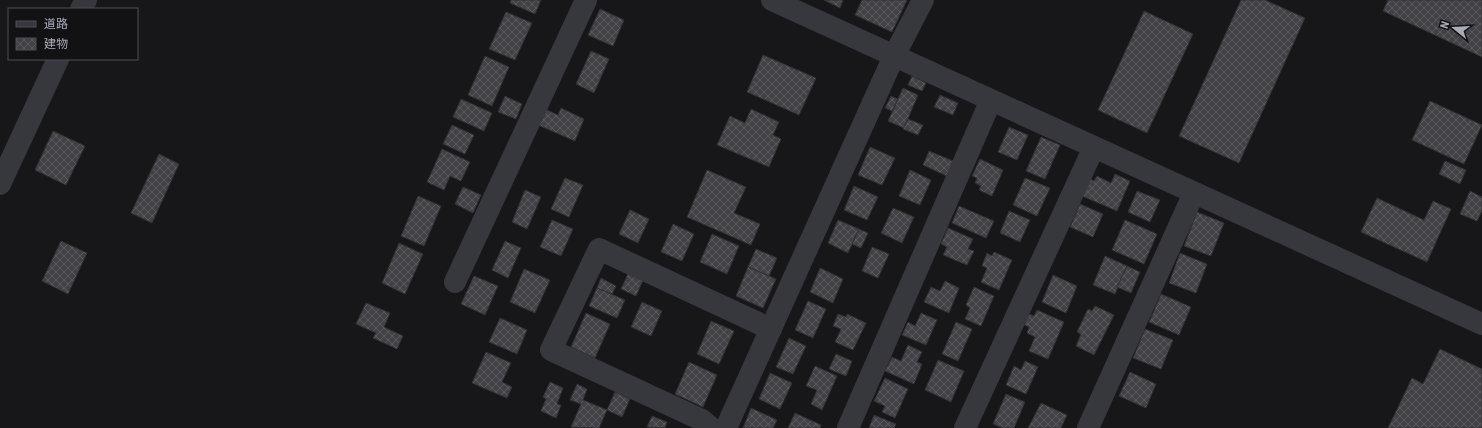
<svg xmlns="http://www.w3.org/2000/svg" width="1482" height="428" font-family="'Roboto Condensed','Noto Sans JP',sans-serif">
<defs>
<pattern id="building-cross-hatch" width="8" height="8" patternUnits="userSpaceOnUse"><rect width="8" height="8" fill="#414146"/><path d="M0 0l8 8M0 8l8-8" fill="none" stroke="#5a5a5f"/></pattern>
</defs>
<rect width="100%" height="100%" fill="#171619"/>
<!-- building -->
<g fill="url(#building-cross-hatch)" stroke="#313035">
<path d="M511 0H541L535 14 510 3Z"/>
<path d="M824 0H843L840 8Z"/>
<path d="M862 0H907L892 32 855 15Z"/>
<path d="M1241 0H1265L1305 18 1239 163 1179 136Z"/>
<path d="M1388 0H1482V57L1383 11Z"/>
<path d="M600 9 624 20 613 46 588 35Z"/>
<path d="M1144 11 1193 34 1147 133 1098 110Z"/>
<path d="M506 12 532 23 515 60 489 49Z"/>
<path d="M591 51 609 59 594 93 576 84Z"/>
<path d="M763 55 816 78 799 115 747 92Z"/>
<path d="M485 56 509 67 492 106 468 95Z"/>
<path d="M912 76 926 83 922 91 908 85Z"/>
<path d="M903 88 918 95 904 128 888 121Z"/>
<path d="M940 95 958 103 953 115 934 107Z"/>
<path d="M505 96 522 104 516 119 498 112Z"/>
<path d="M891 96 898 99 892 111 885 108Z"/>
<path d="M461 99 492 113 484 131 453 117Z"/>
<path d="M1430 101 1482 125 1464 164 1412 140Z"/>
<path d="M561 108 584 119 575 141 538 125 545 109 558 115Z"/>
<path d="M751 109 779 122 773 135 781 139 769 167 717 145 730 116 745 123Z"/>
<path d="M908 119 923 125 918 135 903 129Z"/>
<path d="M452 125 474 135 465 154 443 144Z"/>
<path d="M1009 127 1028 135 1017 160 998 152Z"/>
<path d="M53 131 85 146 66 185 35 170Z"/>
<path d="M1041 137 1060 145 1045 179 1026 171Z"/>
<path d="M870 147 895 158 882 185 858 175Z"/>
<path d="M442 149 470 162 461 181 450 176 444 190 427 182Z"/>
<path d="M929 151 958 163 951 178 923 165Z"/>
<path d="M159 154 179 164 152 223 131 213Z"/>
<path d="M980 159 1003 170 992 196 979 190 981 186 975 183 977 178 972 176Z"/>
<path d="M1445 161 1466 170 1460 184 1439 174Z"/>
<path d="M707 170 746 187 734 213 760 224 751 245 687 217Z"/>
<path d="M910 170 931 180 920 205 899 196Z"/>
<path d="M1115 174 1130 181 1117 211 1082 196 1090 179 1094 181 1097 176 1111 183Z"/>
<path d="M565 178 583 185 569 217 551 209Z"/>
<path d="M1025 178 1050 188 1037 216 1013 205Z"/>
<path d="M854 186 878 197 867 220 844 210Z"/>
<path d="M463 187 481 195 473 213 455 204Z"/>
<path d="M525 190 541 197 527 229 512 222Z"/>
<path d="M1137 191 1160 200 1150 222 1128 212Z"/>
<path d="M1470 191 1482 197V211L1477 221 1460 214Z"/>
<path d="M418 196 441 206 424 246 401 236Z"/>
<path d="M1377 198 1424 220 1433 201 1451 209 1427 262 1361 232Z"/>
<path d="M1080 204 1103 214 1093 237 1070 227Z"/>
<path d="M959 206 994 221 986 238 952 223Z"/>
<path d="M893 208 914 217 902 243 881 233Z"/>
<path d="M630 210 649 219 638 243 619 234Z"/>
<path d="M1009 211 1030 220 1020 242 1000 233Z"/>
<path d="M1197 212 1224 223 1211 256 1184 246Z"/>
<path d="M552 220 573 229 561 256 540 247Z"/>
<path d="M838 220 859 229 848 253 828 243Z"/>
<path d="M1125 220 1157 234 1144 264 1112 250Z"/>
<path d="M673 224 694 234 682 261 661 252Z"/>
<path d="M948 228 973 239 968 249 974 251 967 265 943 255 947 247 941 244Z"/>
<path d="M859 229 868 233 861 248 852 244Z"/>
<path d="M712 234 739 246 727 274 700 262Z"/>
<path d="M61 241 87 253 68 294 42 281Z"/>
<path d="M505 241 521 248 508 278 492 270Z"/>
<path d="M399 243 423 254 405 294 382 283Z"/>
<path d="M872 247 889 254 878 278 862 271Z"/>
<path d="M756 249 777 258 769 276 748 267Z"/>
<path d="M994 252 1012 260 999 290 981 282 987 268 982 266 987 253 992 256Z"/>
<path d="M1180 253 1207 264 1196 293 1169 283Z"/>
<path d="M1105 256 1127 266 1115 294 1093 285Z"/>
<path d="M1127 266 1140 272 1131 293 1117 287Z"/>
<path d="M748 267 776 279 763 308 736 296Z"/>
<path d="M820 268 843 279 833 303 810 292Z"/>
<path d="M524 269 550 280 535 313 510 302Z"/>
<path d="M628 274 643 280 636 296 621 289Z"/>
<path d="M1053 275 1077 286 1066 313 1042 302Z"/>
<path d="M474 276 498 286 485 315 461 304Z"/>
<path d="M601 278 616 286 612 294 597 288Z"/>
<path d="M945 281 959 288 949 313 924 302 931 287 940 291Z"/>
<path d="M974 287 994 296 981 326 965 319 970 308 966 305Z"/>
<path d="M597 288 625 300 617 318 589 306Z"/>
<path d="M1161 294 1191 307 1179 335 1149 322Z"/>
<path d="M808 301 826 309 813 338 795 330Z"/>
<path d="M642 302 662 311 651 336 631 327Z"/>
<path d="M366 303 390 313 384 327 403 336 397 349 373 338 376 333 356 324Z"/>
<path d="M1095 306 1114 315 1094 355 1076 346 1081 334 1077 332 1088 309 1092 311Z"/>
<path d="M1037 310 1064 322 1048 359 1029 351 1035 337 1027 333 1029 327 1024 325 1029 314 1034 316Z"/>
<path d="M586 313 610 324 595 358 571 347Z"/>
<path d="M921 313 937 320 926 345 902 335 908 322 915 326Z"/>
<path d="M838 314 846 317 847 314 866 323 853 350 835 342 841 329 833 326Z"/>
<path d="M500 318 527 330 517 354 489 342Z"/>
<path d="M711 321 734 331 719 364 697 354Z"/>
<path d="M956 322 972 329 958 361 942 354Z"/>
<path d="M1145 329 1173 340 1161 369 1133 358Z"/>
<path d="M789 338 806 346 793 374 776 367Z"/>
<path d="M908 345 922 352 917 362 922 364 914 384 885 371 892 357 901 361Z"/>
<path d="M1440 349 1482 369V428H1388L1412 378 1423 384Z"/>
<path d="M486 352 511 363 502 382 512 387 507 398 472 383Z"/>
<path d="M836 354 852 361 846 376 829 369Z"/>
<path d="M938 360 964 371 951 402 925 390Z"/>
<path d="M1025 361 1038 367 1026 394 1006 385 1014 366 1021 370Z"/>
<path d="M689 362 717 375 703 407 675 394Z"/>
<path d="M815 366 837 376 822 410 811 404 817 390 806 386Z"/>
<path d="M1130 372 1156 384 1146 408 1119 396Z"/>
<path d="M770 373 792 383 780 409 759 399Z"/>
<path d="M885 378 908 389 895 418 882 412 885 406 874 401Z"/>
<path d="M550 382 563 388 557 404 561 405 556 418 541 411 546 399 543 397Z"/>
<path d="M577 384 587 389 583 400 607 410 599 428 571 427 581 404 570 400Z"/>
<path d="M615 392 630 399 622 417 607 410Z"/>
<path d="M1006 394 1025 402 1014 428H1003L993 424Z"/>
<path d="M1041 403 1067 415 1061 428H1028Z"/>
<path d="M751 408 777 420 773 428H743Z"/>
<path d="M795 413 821 425 820 428H788Z"/>
<path d="M874 415 896 424 894 428H869Z"/>
<path d="M652 416 667 422 665 428 647 427Z"/>
</g>
<g fill="none" stroke-linecap="round" stroke-linejoin="round">
<!-- minor -->
<g stroke="#37383e" stroke-width="22">
<path d="M772 0 1482 324"/>
<path d="M81 9 86 0"/>
<path d="M0 184 58 59"/>
<path d="M455 282 586 0"/>
<path d="M711 428 702 420 551 350 599 249 771 329"/>
<path d="M726 428 894 56 923 0"/>
<path d="M848 428 991 100"/>
<path d="M965 428 1094 147"/>
<path d="M1088 428 1194 193"/>
</g>
</g>
<!-- legend -->
<rect x="8" y="8" width="130" height="52" fill="#121114" stroke="#4e4f56"/>
<rect x="16" y="21" width="20" height="6" fill="#37383e" stroke="#4e4f56"/>
<text x="44" y="28" font-size="12" fill="#a8adb9">道路</text>
<rect x="16" y="38" width="20" height="12" fill="url(#building-cross-hatch)" stroke="#4e4f56"/>
<text x="44" y="48" font-size="12" fill="#a8adb9">建物</text>
<!-- north arrow -->
<g transform="translate(1454 28) rotate(288)" stroke="#121114" stroke-width="3" paint-order="stroke">
<path d="M0-3L7 15L0 10L-7 15Z" fill="#a8adb9"/>
<text y="-6" font-size="11" font-weight="bold" text-anchor="middle" fill="#a8adb9">N</text>
</g>
</svg>
